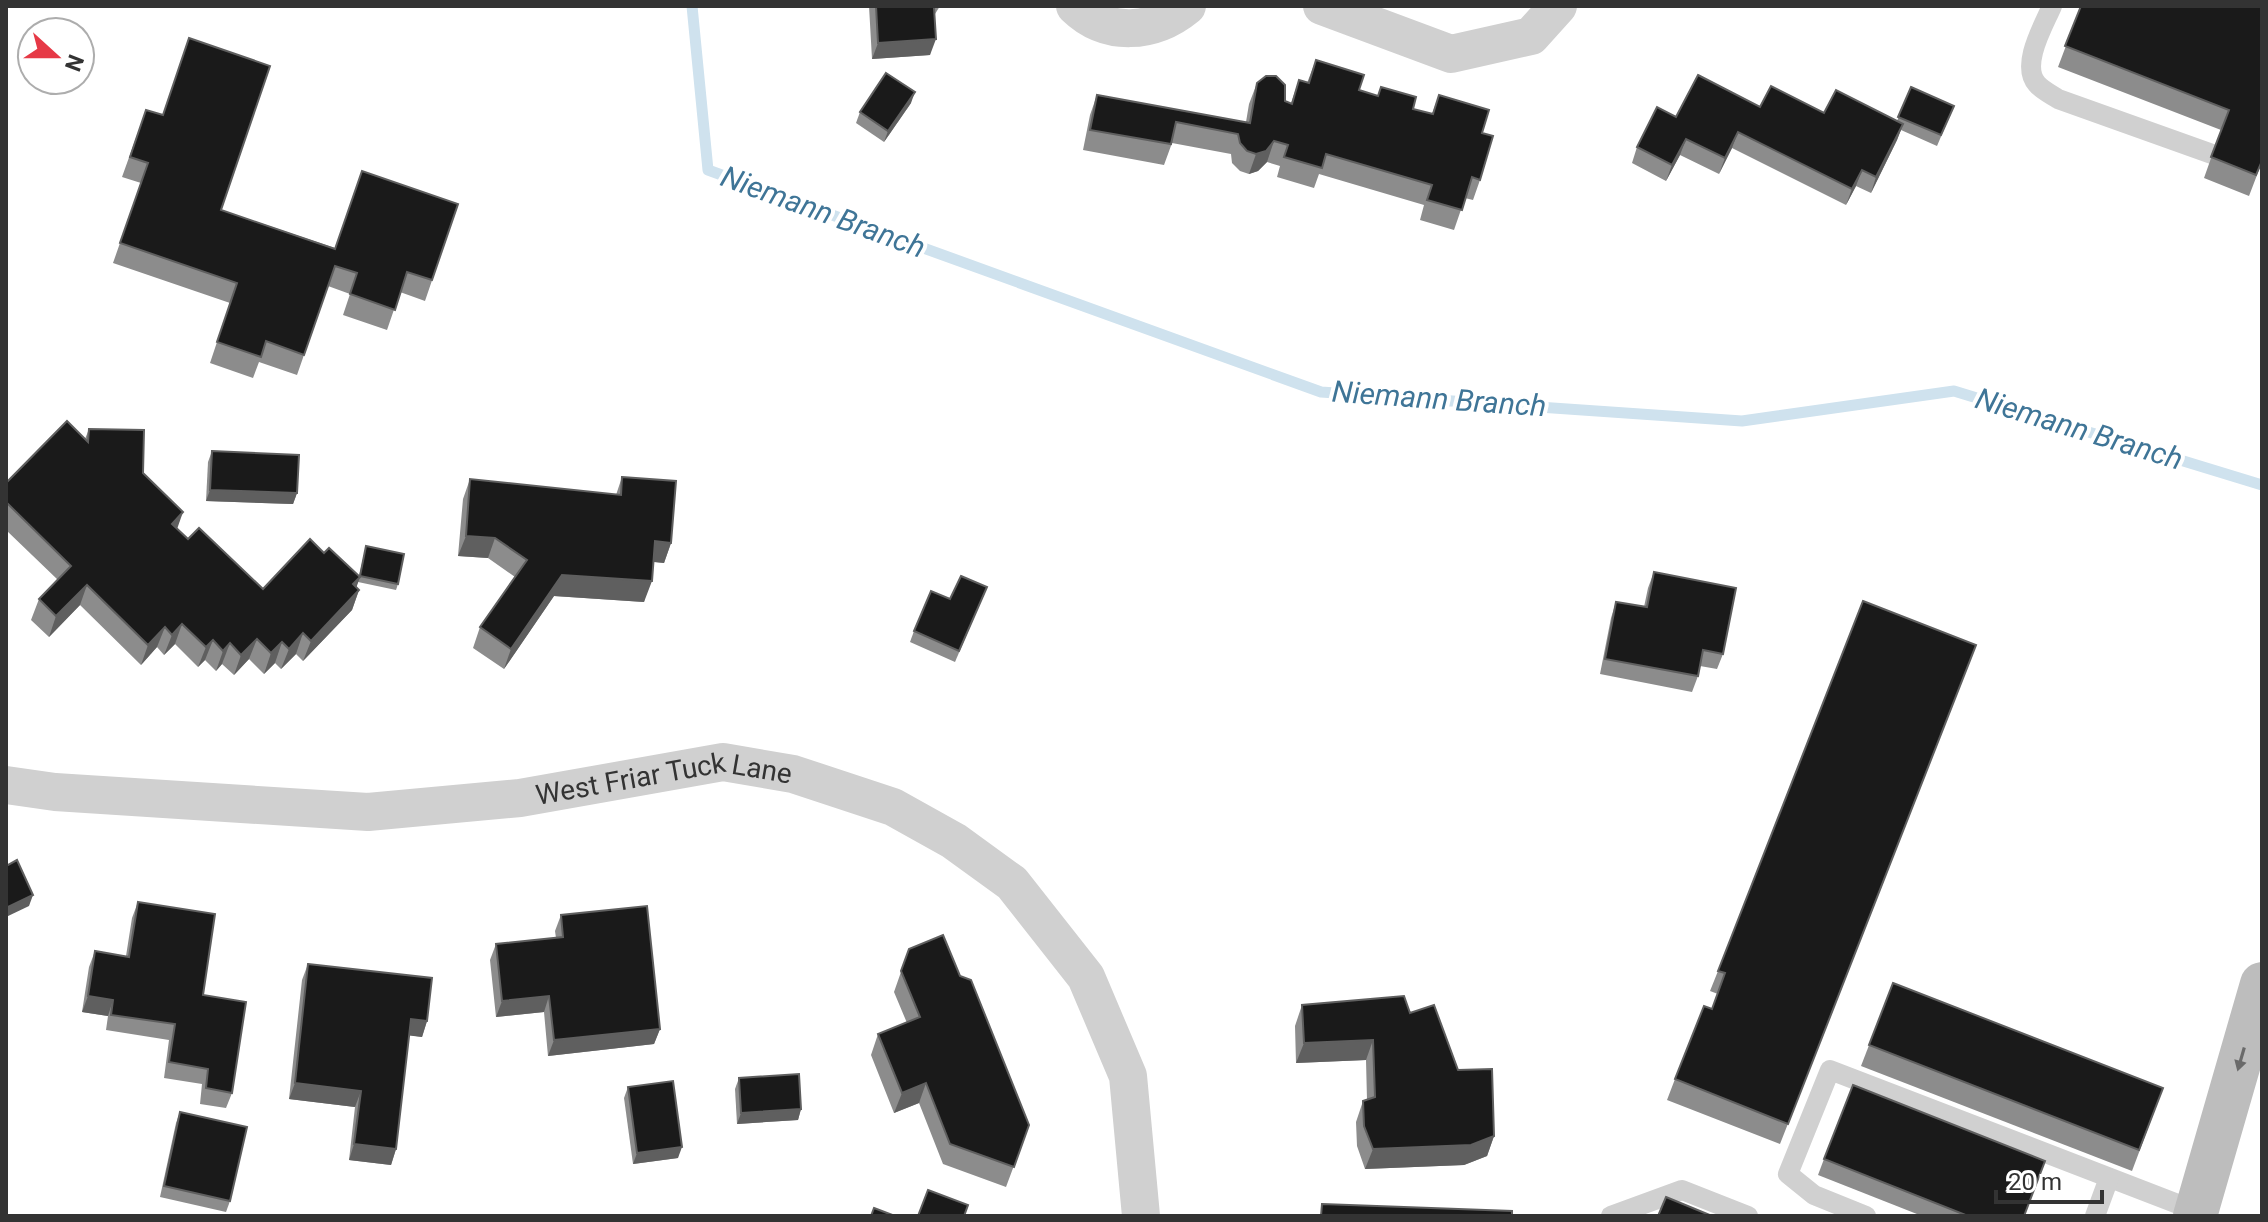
<svg xmlns="http://www.w3.org/2000/svg" width="2268" height="1222" font-family="Roboto,sans-serif">
<rect width="100%" height="100%" fill="#fff"/>
<g fill="none" stroke-linecap="round" stroke-linejoin="round">
<!-- stream -->
<path stroke="#cfe2ee" stroke-width="11" d="M692 6 708 170 1321 392 1742 421 1954 391 2262 485"/>
<!-- lane -->
<g stroke="#d0d0d0" stroke-width="20">
<path d="M2052 6C2044 25 2020 65 2037 84 2042 90 2052 95 2058 99L2212 154"/>
<path d="M1611 1216 1682 1190 1748 1216"/>
<path d="M1866 1216 1814 1195 1788 1174 1830 1070 2196 1211"/>
<path d="M2095 1216 2109 1178"/>
</g>
<!-- street -->
<g stroke="#d0d0d0" stroke-width="38">
<path d="M1075 6C1107 37 1153 34 1187 6"/>
<path d="M1322 6 1451 54 1531 36 1558 6"/>
<path id="s1" d="M6 785 55 792 368 812 520 798 723 762 793 774 893 807 954 841 1012 883 1086 977 1128 1076 1141 1216"/>
</g>
<!-- secondary -->
<path stroke="#bdbdbd" stroke-width="44" d="M2195 1216 2262 984"/>
</g>
<!-- wall -->
<g fill="#8c8c8c">
<path d="M869 6H940L935 14 930 55 872 59Z"/>
<path d="M2081 6H2262V162L2249 196 2204 178 2221 130 2058 67Z"/>
<path d="M1316 60 1359 90 1413 109 1432 114 1439 95 1482 133 1480 180 1473 200 1465 198 1454 230 1420 220 1424 205 1319 174 1314 188 1277 177 1280 166 1267 162 1258 171 1249 174 1240 171 1232 163 1231 154 1172 143 1164 165 1083 150 1090 115 1097 95 1246 122 1249 104 1257 83 1285 101 1291 103 1299 80 1307 83Z"/>
<path d="M1911 87 1954 106 1937 146 1901 130 1897 140 1871 193 1856 186 1846 205 1732 148 1719 174 1680 155 1666 181 1632 163 1637 147 1676 117 1760 107 1897 121Z"/>
<path d="M911 103 884 142 856 123 860 112Z"/>
<path d="M146 110 221 210 335 248 458 204 425 301 400 292 387 330 343 315 350 294 328 286 297 375 259 362 253 378 210 363 230 303 113 263 141 183 122 177Z"/>
<path d="M89 429 143 473 177 529 188 539 263 589 324 553 359 576 366 546 398 584 396 590 358 582 356 587 359 590 352 610 303 661 296 654 281 669 275 663 264 674 249 659 234 675 222 664 216 671 205 660 198 667 175 644 164 655 157 647 141 665 80 605 49 637 31 620 39 599 58 580 6 530V483L85 439Z"/>
<path d="M212 451 297 493 293 504 206 501 208 462Z"/>
<path d="M622 477 671 543 664 563 653 562 644 602 554 596 504 669 473 648 480 627 515 577 488 558 458 556 463 499 470 479 616 495Z"/>
<path d="M1654 572 1723 654 1717 669 1700 666 1698 676 1692 692 1600 674 1611 618 1616 602 1644 607 1648 588Z"/>
<path d="M987 587 955 662 910 642 914 631 950 599Z"/>
<path d="M1976 645 1780 1144 1667 1100 1675 1079 1712 1009 1718 994 1710 991 1718 971Z"/>
<path d="M138 902 203 995 232 1093 226 1108 200 1104 202 1084 164 1078 169 1040 106 1030 108 1016 82 1012 89 967 95 951 126 956 132 918Z"/>
<path d="M561 915 660 1029 654 1044 548 1056 544 1012 496 1017 490 960 496 944 556 938 555 931Z"/>
<path d="M909 949 960 976 1029 1125 1006 1187 943 1164 919 1103 894 1113 871 1055 878 1034 907 1023 894 992Z"/>
<path d="M308 964 427 1021 422 1037 409 1035 396 1149 391 1165 349 1160 355 1107 289 1099 302 980Z"/>
<path d="M1893 983 2163 1088 2132 1171 1861 1066Z"/>
<path d="M1302 1005 1410 1013 1458 1070 1494 1136 1487 1156 1464 1165 1365 1169 1357 1146 1356 1122 1363 1101 1367 1100 1366 1060 1296 1063 1295 1026Z"/>
<path d="M739 1078 801 1109 798 1120 737 1124 735 1089Z"/>
<path d="M628 1087 678 1158 633 1164 624 1098Z"/>
<path d="M180 1112 230 1201 226 1212 160 1197 176 1123Z"/>
<path d="M1824 1159 2024 1216H1922L1818 1175Z"/>
</g>
<!-- shaded-wall -->
<g fill="#5f5f5f">
<path d="M936 39 930 55 872 59 878 43Z"/>
<path d="M915 92 911 103 884 142 888 131Z"/>
<path d="M1903 124 1897 140 1871 193 1876 177Z"/>
<path d="M1738 132 1732 148 1719 174 1725 158Z"/>
<path d="M1686 139 1680 155 1666 181 1672 165Z"/>
<path d="M1274 141 1267 162 1258 171 1249 174 1256 154Z"/>
<path d="M1862 170 1856 186 1846 205 1852 189Z"/>
<path d="M210 490 297 493 293 504 206 501Z"/>
<path d="M183 512 176 532 172 524Z"/>
<path d="M466 536 495 538 488 558 458 556Z"/>
<path d="M655 541 671 543 664 563 647 561Z"/>
<path d="M562 575 652 581 644 602 554 596 504 669 511 649Z"/>
<path d="M360 577 353 597 359 590 352 610 303 661 311 641Z"/>
<path d="M87 585 80 605 49 637 56 616Z"/>
<path d="M182 624 175 644 164 655 172 635Z"/>
<path d="M165 627 157 647 141 665 148 645Z"/>
<path d="M303 633 296 654 281 669 289 649Z"/>
<path d="M257 639 249 659 234 675 241 655Z"/>
<path d="M213 640 205 660 198 667 206 647Z"/>
<path d="M282 642 275 663 264 674 271 653Z"/>
<path d="M230 643 222 664 216 671 223 651Z"/>
<path d="M33 895 29 906 6 917V908Z"/>
<path d="M88 996 113 1000 108 1016 82 1012Z"/>
<path d="M549 996 544 1012 496 1017 502 1001Z"/>
<path d="M411 1019 427 1021 422 1037 405 1035Z"/>
<path d="M660 1029 654 1044 548 1056 554 1040Z"/>
<path d="M1373 1040 1366 1060 1296 1063 1304 1043Z"/>
<path d="M295 1083 361 1091 355 1107 289 1099Z"/>
<path d="M926 1083 919 1103 894 1113 902 1093Z"/>
<path d="M801 1109 798 1120 737 1124 741 1113Z"/>
<path d="M1494 1136 1487 1156 1464 1165 1365 1169 1373 1149Z"/>
<path d="M354 1144 396 1149 391 1165 349 1160Z"/>
<path d="M682 1147 678 1158 633 1164 637 1153Z"/>
</g>
<!-- building -->
<g fill="#1a1a1a" stroke="#5f5f5f" stroke-width="2">
<path d="M876 6H936L934 8 936 39 878 43Z"/>
<path d="M2081 6H2262V161L2256 175 2211 157 2229 110 2065 46Z"/>
<path d="M189 38 270 66 221 210 335 249 362 171 458 204 432 280 407 272 395 310 350 294 357 273 335 266 304 355 266 341 261 357 217 342 237 283 120 243 148 163 130 157 146 110 163 115Z"/>
<path d="M1316 60 1364 75 1359 90 1378 96 1381 87 1416 97 1413 109 1433 114 1439 95 1489 110 1482 133 1493 136 1480 180 1472 177 1462 210 1427 200 1432 185 1326 154 1322 168 1284 157 1288 145 1274 141 1266 151 1256 154 1247 151 1240 143 1238 134 1176 122 1171 144 1090 130 1097 95 1250 123 1257 83 1266 76H1276L1285 85V101L1292 104 1299 80 1309 83Z"/>
<path d="M886 73 915 92 888 131 860 112Z"/>
<path d="M1698 75 1760 107 1771 86 1824 113 1836 90 1903 124 1876 177 1862 170 1852 189 1738 132 1725 158 1686 139 1672 165 1637 147 1657 107 1676 117Z"/>
<path d="M1911 87 1954 106 1941 135 1898 117Z"/>
<path d="M67 421 88 442 89 429 144 430 143 473 183 512 172 524 188 539 199 528 263 589 310 539 324 553 329 548 360 577 353 584 359 590 311 641 303 633 289 649 282 642 271 653 257 639 241 655 230 643 223 651 213 640 206 647 182 624 172 635 165 627 148 645 87 585 56 616 39 599 71 566 6 502V483Z"/>
<path d="M212 451 299 455 297 493 210 490Z"/>
<path d="M622 477 676 481 671 543 655 541 652 581 562 575 511 649 480 627 527 560 495 538 466 536 470 479 621 495Z"/>
<path d="M366 546 404 554 398 584 360 576Z"/>
<path d="M1654 572 1736 588 1723 654 1703 650 1698 676 1605 659 1616 602 1647 607Z"/>
<path d="M961 576 987 587 959 651 914 631 931 591 950 599Z"/>
<path d="M1863 601 1976 645 1788 1124 1675 1079 1704 1006 1712 1009 1725 973 1718 971Z"/>
<path d="M17 860 33 895 6 908V866Z"/>
<path d="M138 902 215 914 203 995 246 1002 232 1093 206 1088 208 1069 169 1062 175 1024 111 1015 113 1000 88 996 95 951 129 957Z"/>
<path d="M647 906 660 1029 554 1040 549 996 502 1001 496 944 563 937 561 915Z"/>
<path d="M943 935 960 976 971 980 1029 1125 1014 1167 950 1144 926 1083 902 1093 878 1034 920 1017 901 971 909 949Z"/>
<path d="M308 964 432 978 427 1021 411 1019 396 1149 354 1144 361 1091 295 1083Z"/>
<path d="M1893 983 2163 1088 2139 1150 1869 1045Z"/>
<path d="M1404 996 1410 1013 1434 1005 1458 1070 1492 1069 1494 1136 1471 1145 1373 1149 1364 1126 1363 1101 1375 1097 1373 1040 1304 1043 1302 1005Z"/>
<path d="M799 1074 801 1109 741 1113 739 1078Z"/>
<path d="M673 1081 682 1147 637 1153 628 1087Z"/>
<path d="M1853 1085 2045 1161 2024 1216H1968L1824 1159Z"/>
<path d="M180 1112 247 1127 230 1201 164 1186Z"/>
<path d="M928 1190 968 1205 964 1216H918Z"/>
<path d="M1666 1197 1712 1216H1658Z"/>
<path d="M1322 1204 1512 1211V1216H1321Z"/>
<path d="M874 1208 895 1216H871Z"/>
</g>
<!-- one-way arrows -->
<defs><path id="oneway-solid" d="M-6-.8H1V-3.2L6.5 0L1 3.2V.8H-6Z" transform="scale(2)"/></defs>
<use fill="#6a6a6a" href="#oneway-solid" transform="translate(2241 1059) rotate(106)"/>
<g text-anchor="middle" stroke-width="8" stroke-linejoin="round" paint-order="stroke">
<!-- street labels -->
<g font-size="28" fill="#333" stroke="#fff">
<text dy="10" stroke="none"><textPath href="#s1" startOffset="662">West Friar Tuck Lane</textPath></text>
</g>
<!-- water labels -->
<g font-size="30" font-style="italic" fill="#3f7597" stroke="#fff">
<text transform="translate(823 212) rotate(20)" y="10">Niemann Branch</text>
<text transform="translate(1439 399) rotate(4)" y="10">Niemann Branch</text>
<text transform="translate(2079 429) rotate(17)" y="10">Niemann Branch</text>
</g>
</g>
<!-- border -->
<rect width="2268" height="1222" fill="none" stroke="#333333" stroke-width="16"/>
<!-- north arrow -->
<g transform="translate(56 56) rotate(111)"><circle r="38" fill="#ffffff" stroke="#adadad" stroke-width="2"/>
<path d="M0-6L14 30L0 20L-14 30Z" fill="#e63946"/>
<text y="-12" font-size="22" font-weight="bold" text-anchor="middle" fill="#333333">N</text>
</g>
<!-- scale -->
<path d="M1996 1190v12h106v-12" fill="none" stroke="#333333" stroke-width="4"/>
<text x="2008" y="1190" font-size="24" fill="#333333" stroke="#ffffff" stroke-width="6" paint-order="stroke">20 m</text>
</svg>
